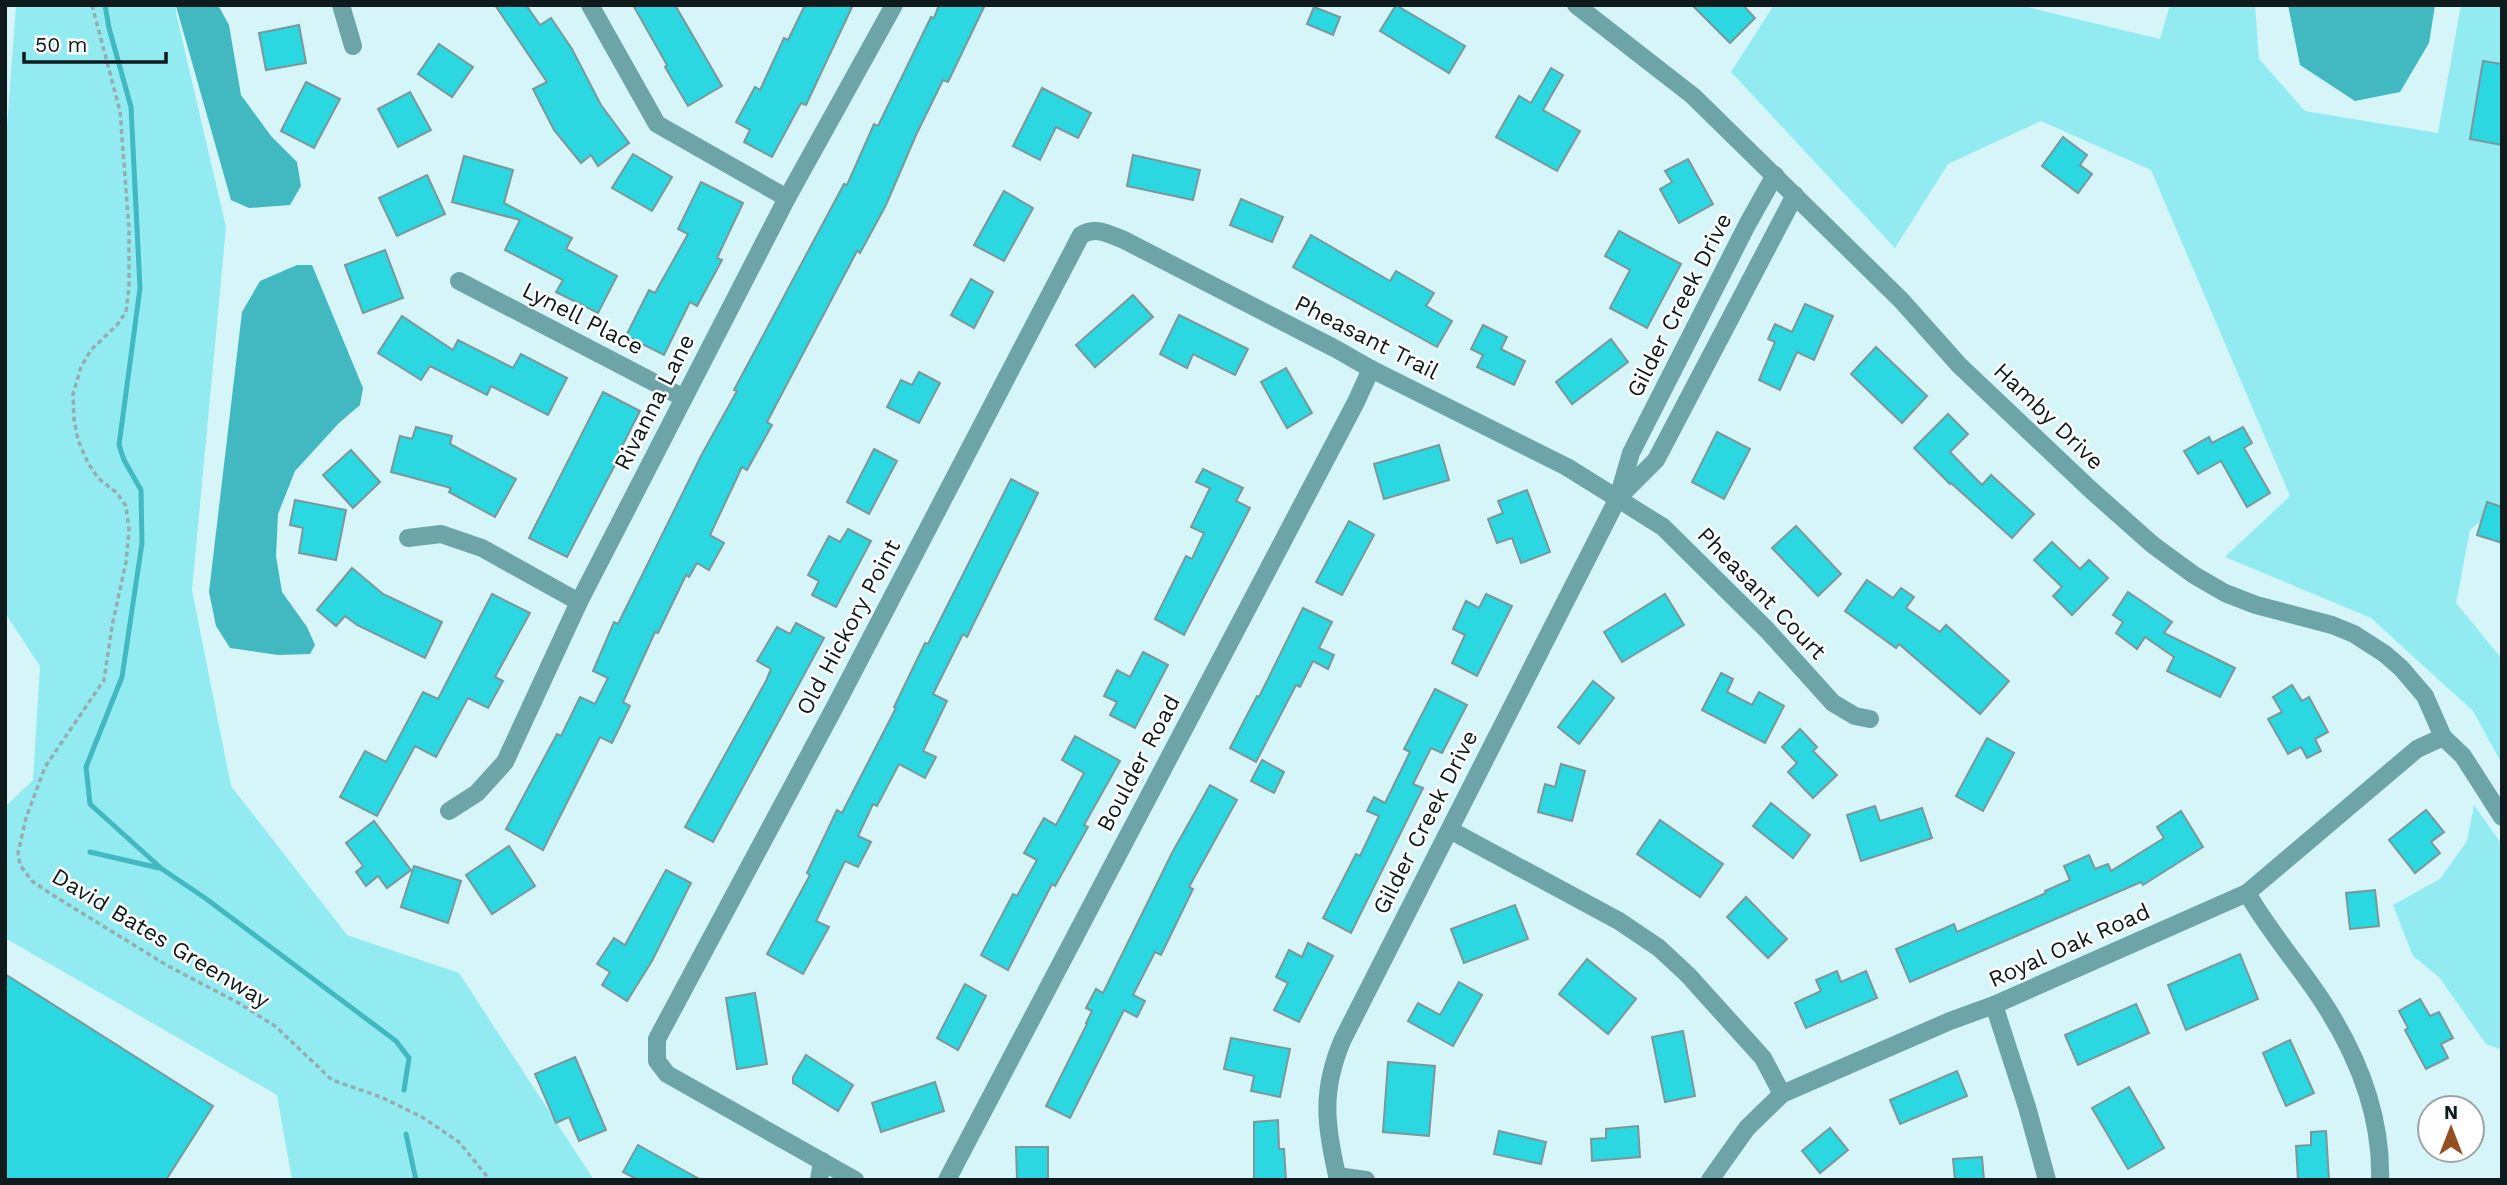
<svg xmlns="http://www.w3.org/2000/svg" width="2507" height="1185" font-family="'Work Sans',sans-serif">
<rect width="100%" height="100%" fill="#d5f5f8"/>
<!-- green -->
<g fill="#92ebf1">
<path d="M16 5H176V13L226 227 192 590 231 786 347 935 459 973 594 1180H292L277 1095 5 938V807L33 780 40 666 5 613V154Z"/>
<path d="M1774 5H2019L2160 39 2170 5H2255L2259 59 2305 111 2438 133 2461 5H2502V503L2470 530 2456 603 2502 659V764L2473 711 2371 618 2225 557 2290 496 2151 170 2041 121 1948 164 1895 248 1731 72Z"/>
<path d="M2474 805 2502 845V1050L2486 1044 2439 977 2413 956 2393 905 2440 879 2467 841Z"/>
</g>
<!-- water -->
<g fill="#42b8c0">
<path d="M178 5H218L229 25 241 95 271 136 297 162 301 186 290 205 249 208 231 200 176 6Z"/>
<path d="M2288 5H2435L2429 43 2400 92 2355 101 2300 65Z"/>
<path d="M297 265H312L363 388 360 405 339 423 295 471 278 514 276 556 282 592 307 627 315 645 310 654 278 655 230 648 216 626 209 592 242 312 260 281Z"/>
</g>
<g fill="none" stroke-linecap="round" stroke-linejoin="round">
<!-- stream -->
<g stroke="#42b8c0" stroke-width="5">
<path d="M105 5 109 28 131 107 140 288 119 445 124 460 141 490 142 543 122 677 86 767 90 804 162 869 205 898 396 1041 409 1058 404 1090"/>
<path d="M90 852 159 868"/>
<path d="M406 1134 416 1180"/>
</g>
</g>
<!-- building -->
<g fill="#2bd7e1" stroke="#7a989a" stroke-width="2">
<path d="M495 5H526L540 25 551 18 572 49 601 105 629 143 598 166 591 155 581 163 554 130 533 89 547 82Z"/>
<path d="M633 5H675L722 86 688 106 665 67 667 65Z"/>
<path d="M805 5H853L806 105 801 103 772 157 744 142 750 130 736 122 755 87 760 90 784 38 788 40Z"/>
<path d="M939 5H985L948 82 943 80 916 135 886 205 860 253 857 251 767 422 772 425 747 470 742 467 710 535 724 543 709 570 697 563 689 577 686 575 658 633 655 632 623 702 630 706 612 743 600 737 543 850 506 829 557 734 561 736 580 697 595 704 608 678 593 671 614 622 618 624 702 454 737 391 734 390 844 184 847 185 874 124 878 126 931 17 934 18Z"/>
<path d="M1396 5 1465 46 1449 73 1380 31Z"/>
<path d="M1692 5H1743L1755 18 1730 43Z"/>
<path d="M1314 7 1340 17 1333 35 1307 24Z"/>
<path d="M299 25 306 63 266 70 259 33Z"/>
<path d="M439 44 473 67 452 97 418 74Z"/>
<path d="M2483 61 2502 64V145L2470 139Z"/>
<path d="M1551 68 1563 75 1543 110 1580 131 1557 171 1496 137 1519 96 1531 103Z"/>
<path d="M306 82 340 99 314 148 281 131Z"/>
<path d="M1042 88 1091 113 1078 138 1056 127 1040 160 1013 146Z"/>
<path d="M410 92 431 130 398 147 378 109Z"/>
<path d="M2063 137 2087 155 2080 165 2092 174 2078 193 2042 166Z"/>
<path d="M633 154 672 177 652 211 612 188Z"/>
<path d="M1133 155 1200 170 1193 200 1127 186Z"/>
<path d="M464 156 513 170 504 203 572 238 566 249 617 276 598 313 556 292 563 280 505 250 520 220 452 202Z"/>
<path d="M1688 159 1713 204 1679 223 1660 189 1672 182 1665 171Z"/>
<path d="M427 175 445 214 397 236 379 198Z"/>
<path d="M701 182 743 203 717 258 722 260 697 306 690 302 664 355 626 336 649 290 655 293 688 234 678 229Z"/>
<path d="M1004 191 1033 208 1004 261 974 245Z"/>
<path d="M1241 199 1283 217 1272 242 1230 225Z"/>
<path d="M1619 231 1681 264 1647 328 1610 308 1630 270 1605 256Z"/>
<path d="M1311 235 1390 281 1396 271 1434 293 1426 306 1452 321 1437 347 1293 267Z"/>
<path d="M385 250 403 298 363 313 345 265Z"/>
<path d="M971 279 993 292 974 328 951 315Z"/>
<path d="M1133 295 1153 317 1095 367 1076 345Z"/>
<path d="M1805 304 1833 316 1814 360 1797 352 1780 390 1759 380 1775 342 1768 339 1775 324 1792 332Z"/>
<path d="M1179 315 1248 349 1235 375 1193 354 1187 368 1160 354Z"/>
<path d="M402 316 453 350 458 340 513 368 521 354 567 378 548 415 491 386 487 395 430 366 421 380 378 353Z"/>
<path d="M1483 325 1507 337 1501 349 1525 361 1514 385 1477 367 1483 355 1471 349Z"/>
<path d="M1611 339 1628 362 1572 404 1556 382Z"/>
<path d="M1876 347 1927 396 1902 423 1851 374Z"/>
<path d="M1286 368 1312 413 1287 428 1261 382Z"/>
<path d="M919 372 940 383 919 423 887 407 901 380 912 385Z"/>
<path d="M603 392 640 411 614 462 616 463 567 557 529 538Z"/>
<path d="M1948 414 1968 434 1950 452 1982 485 1991 475 2034 514 2012 538 1951 483 1950 484 1914 448Z"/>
<path d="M416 427 452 436 450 444 516 479 495 517 449 492 451 488 391 472 400 436 412 439Z"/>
<path d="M2243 427 2252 443 2244 448 2270 493 2247 507 2221 461 2198 474 2184 451 2209 437 2212 443Z"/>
<path d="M1717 432 1750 449 1724 499 1692 482Z"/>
<path d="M1439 445 1449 480 1384 499 1374 464Z"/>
<path d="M874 449 897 461 869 514 847 502Z"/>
<path d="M351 450 380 482 353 508 323 475Z"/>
<path d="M1203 469 1243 488 1236 501 1250 508 1184 635 1155 619 1186 556 1192 559 1204 533 1191 527 1210 488 1196 482Z"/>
<path d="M1011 479 1038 493 967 637 963 634 933 694 947 701 923 751 936 757 925 778 899 764 877 806 873 804 858 836 871 842 858 867 845 861 816 921 829 927 803 974 767 954 810 875 807 873 837 810 842 813 896 708 894 707 925 643 928 644Z"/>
<path d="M1527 490 1550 552 1521 563 1512 538 1497 543 1488 519 1503 513 1498 501Z"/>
<path d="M295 500 346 510 336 560 299 553 303 528 290 525Z"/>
<path d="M2487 502 2502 507V543L2477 535Z"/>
<path d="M1349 521 1374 535 1342 595 1316 582Z"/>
<path d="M1796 526 1841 574 1818 596 1772 548Z"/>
<path d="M848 529 871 541 836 607 812 595 819 581 808 575 829 536 840 542Z"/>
<path d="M2052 542 2080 569 2089 560 2108 578 2072 615 2053 596 2062 587 2034 560Z"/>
<path d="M352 568 383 594 442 622 425 658 357 625 345 616 336 626 317 610Z"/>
<path d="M1867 580 1893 598 1901 588 1914 597 1906 608 1940 632 1946 625 2009 681 1980 714 1899 644 1896 648 1845 611Z"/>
<path d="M2128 592 2172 622 2164 633 2235 668 2220 697 2167 671 2174 657 2145 637 2137 649 2116 633 2123 622 2113 615Z"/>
<path d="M492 594 530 613 495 677 503 681 488 708 468 698 436 757 415 746 377 816 340 797 365 751 386 762 423 692 438 699Z"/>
<path d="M1486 594 1512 606 1477 676 1452 663 1465 635 1453 629 1466 601 1479 608Z"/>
<path d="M1665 594 1684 625 1622 662 1604 632Z"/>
<path d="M1303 608 1332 622 1319 648 1334 655 1328 669 1313 661 1300 687 1296 685 1256 762 1230 748 1257 696 1259 697Z"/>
<path d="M796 623 824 638 713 842 685 827 766 681 771 669 757 661 777 627 790 634Z"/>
<path d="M1143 652 1168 665 1135 728 1110 715 1117 702 1104 696 1117 670 1130 677Z"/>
<path d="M1721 673 1733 679 1727 692 1752 705 1759 692 1784 706 1765 743 1702 710Z"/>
<path d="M1593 681 1614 698 1579 744 1558 727Z"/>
<path d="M2292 685 2302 701 2309 697 2328 732 2315 739 2321 751 2307 758 2301 747 2288 754 2268 719 2282 712 2273 697Z"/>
<path d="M1435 689 1467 705 1442 753 1431 748 1413 784 1423 788 1351 933 1323 918 1356 854 1360 856 1379 816 1367 811 1374 797 1385 803 1410 752 1404 749Z"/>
<path d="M1800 729 1817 747 1813 751 1837 775 1813 798 1788 772 1797 763 1782 747Z"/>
<path d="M1075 736 1120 761 1084 825 1088 827 1055 886 1052 884 1008 970 981 955 1013 894 1017 896 1037 860 1024 853 1044 818 1056 825 1084 773 1062 760Z"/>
<path d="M1987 738 2014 753 1983 811 1956 796Z"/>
<path d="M1262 760 1284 772 1274 793 1251 781Z"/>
<path d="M1561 764 1585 771 1572 821 1538 812 1545 784 1555 787Z"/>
<path d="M1210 785 1237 800 1189 887 1193 889 1161 955 1155 952 1133 995 1145 1001 1137 1017 1124 1010 1070 1118 1046 1106 1087 1024 1086 1023 1092 1011 1086 1008 1096 989 1103 993 1172 853Z"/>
<path d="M1771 803 1810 835 1793 858 1753 826Z"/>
<path d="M1875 806 1880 821 1922 808 1932 838 1861 861 1847 815Z"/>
<path d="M2426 810 2444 832 2431 842 2440 853 2415 873 2389 840Z"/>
<path d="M2181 811 2203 847 2143 885 2141 882 1910 982 1896 949 1954 924 1957 932 2046 893 2045 891 2070 880 2064 866 2089 855 2095 869 2108 864 2111 871 2164 838 2157 827Z"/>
<path d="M1660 820 1723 864 1700 897 1637 854Z"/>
<path d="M374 821 411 870 387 888 378 876 366 886 356 872 363 866 346 843Z"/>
<path d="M509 846 535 886 492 914 466 875Z"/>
<path d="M414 866 461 881 448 923 401 907Z"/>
<path d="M666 870 691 883 652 961 627 1001 602 985 610 972 597 964 614 938 625 945Z"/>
<path d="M2375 890 2379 926 2350 929 2346 893Z"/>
<path d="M1746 897 1787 939 1768 958 1727 917Z"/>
<path d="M1515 905 1528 939 1464 963 1451 929Z"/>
<path d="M1308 943 1333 956 1299 1022 1274 1010 1288 983 1276 977 1289 950 1302 957Z"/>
<path d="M2240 954 2258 999 2186 1030 2168 985Z"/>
<path d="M1587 959 1636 999 1608 1034 1559 994Z"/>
<path d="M1837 971 1841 982 1866 971 1877 998 1806 1028 1795 1003 1821 991 1816 980Z"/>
<path d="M5 974 213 1106 166 1180H5Z"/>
<path d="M1459 982 1482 995 1453 1046 1408 1021 1418 1003 1440 1015Z"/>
<path d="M965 984 986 996 958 1050 937 1038Z"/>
<path d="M755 993 767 1064 737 1069 726 998Z"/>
<path d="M2420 999 2430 1016 2439 1012 2453 1038 2441 1044 2448 1058 2426 1069 2405 1030 2408 1028 2399 1011Z"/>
<path d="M2136 1004 2149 1033 2078 1065 2065 1035Z"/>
<path d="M1683 1031 1695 1096 1665 1102 1652 1037Z"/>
<path d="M1231 1038 1290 1049 1280 1097 1251 1091 1254 1076 1224 1069Z"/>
<path d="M2290 1040 2314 1093 2286 1106 2263 1053Z"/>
<path d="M806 1055 853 1085 838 1111 793 1083V1077Z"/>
<path d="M575 1057 606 1130 579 1141 569 1117 556 1123 535 1074Z"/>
<path d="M1388 1062 1435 1066 1429 1136 1383 1132Z"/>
<path d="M1957 1071 1967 1096 1900 1124 1890 1100Z"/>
<path d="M935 1082 944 1111 881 1132 872 1103Z"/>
<path d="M2129 1087 2164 1148 2128 1169 2092 1108Z"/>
<path d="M1278 1120 1279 1149H1284L1286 1180H1254V1122Z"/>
<path d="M1638 1126 1640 1157 1592 1161 1591 1139 1606 1138V1129Z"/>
<path d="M1830 1128 1848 1150 1820 1173 1802 1151Z"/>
<path d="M1499 1131 1546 1142 1541 1164 1494 1154Z"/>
<path d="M2326 1131 2329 1180H2298L2296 1146 2311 1145V1132Z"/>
<path d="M638 1145 701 1180H638L623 1172Z"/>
<path d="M1016 1147H1048V1180H1017Z"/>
<path d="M1982 1157 1984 1180H1955L1953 1159Z"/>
</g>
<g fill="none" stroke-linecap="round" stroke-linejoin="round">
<!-- path -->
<path stroke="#94aeb0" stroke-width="3.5" stroke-dasharray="5 3.5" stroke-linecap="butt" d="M92 5 120 111 129 229V287L126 312 117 325 91 350 81 367 73 394 74 419 78 440 88 463 98 478 117 493 126 506 129 530 126 562 112 626 104 680 45 767 26 818 18 853 20 865 32 881 51 894 168 966 237 1002 275 1026 332 1080 381 1097 422 1117 459 1142 490 1180"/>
<!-- minor -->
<g stroke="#6da4a8" stroke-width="18">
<path d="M341 5 353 46"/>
<path d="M590 5 657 124 787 198"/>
<path d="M1576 5 1693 96 1901 300 1959 365 2091 490 2153 545 2194 575 2225 593 2256 605 2332 625 2354 634 2385 654 2401 668 2425 696 2443 737 2463 756 2502 817"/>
<path d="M459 281 684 398"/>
<path d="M1620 496 1656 460 1795 195"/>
<path d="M408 538 441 534 482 548 579 602"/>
<path d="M449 811 477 793 505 762 579 602 684 398 787 198 894 5"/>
<path d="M1450 830 1619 921 1659 948 1688 975 1763 1058 1782 1094"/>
<path d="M2247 893C2269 931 2297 963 2321 999 2356 1052 2382 1114 2380 1180"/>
<path d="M1994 1005 2027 1107 2047 1180"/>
<path d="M1337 1176 1366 1180"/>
<path d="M819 1180 822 1161"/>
<path d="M855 1180 667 1074 657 1061V1039L838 701 1081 235C1096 226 1108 234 1124 240L1336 349 1371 369 1567 467 1663 527 1767 630 1833 703 1855 716 1870 719"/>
<path d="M947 1180 1356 402 1371 369"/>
<path d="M1338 1180C1326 1125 1320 1092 1343 1039L1618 498 1631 453 1747 225 1775 175"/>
<path d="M1710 1180 1747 1128 1782 1094 1950 1021 1994 1005 2247 893 2417 749 2443 737"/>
</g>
</g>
<g text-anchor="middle" stroke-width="5" stroke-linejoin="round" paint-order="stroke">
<!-- street labels -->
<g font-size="23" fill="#0e1a1b" stroke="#fff">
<text transform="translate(1679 305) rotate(-63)" y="8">Gilder Creek Drive</text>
<text transform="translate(583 318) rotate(27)" y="8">Lynell Place</text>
<text transform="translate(1367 337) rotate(27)" y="8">Pheasant Trail</text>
<text transform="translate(654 402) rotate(-63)" y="8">Rivanna Lane</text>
<text transform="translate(2049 416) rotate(44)" y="8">Hamby Drive</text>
<text transform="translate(1762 593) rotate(46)" y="8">Pheasant Court</text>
<text transform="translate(848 627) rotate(-62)" y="8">Old Hickory Point</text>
<text transform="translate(1138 763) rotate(-62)" y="8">Boulder Road</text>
<text transform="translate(1425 822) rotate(-63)" y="8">Gilder Creek Drive</text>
<text transform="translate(161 938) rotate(31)" y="8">David Bates Greenway</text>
<text transform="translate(2069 945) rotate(-24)" y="8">Royal Oak Road</text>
</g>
</g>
<!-- border -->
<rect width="2507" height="1185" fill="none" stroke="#0e1a1b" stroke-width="14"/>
<!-- north arrow -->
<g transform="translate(2451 1129)"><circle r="33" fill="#ffffff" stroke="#9fa3a4" stroke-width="2"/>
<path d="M0-5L12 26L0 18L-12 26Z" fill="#934f22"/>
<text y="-10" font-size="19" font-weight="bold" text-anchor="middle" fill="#0e1a1b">N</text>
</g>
<!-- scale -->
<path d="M24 52v10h142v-10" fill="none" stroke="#0e1a1b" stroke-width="3.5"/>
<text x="35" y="52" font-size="21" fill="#0e1a1b" stroke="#ffffff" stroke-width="5" paint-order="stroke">50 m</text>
</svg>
